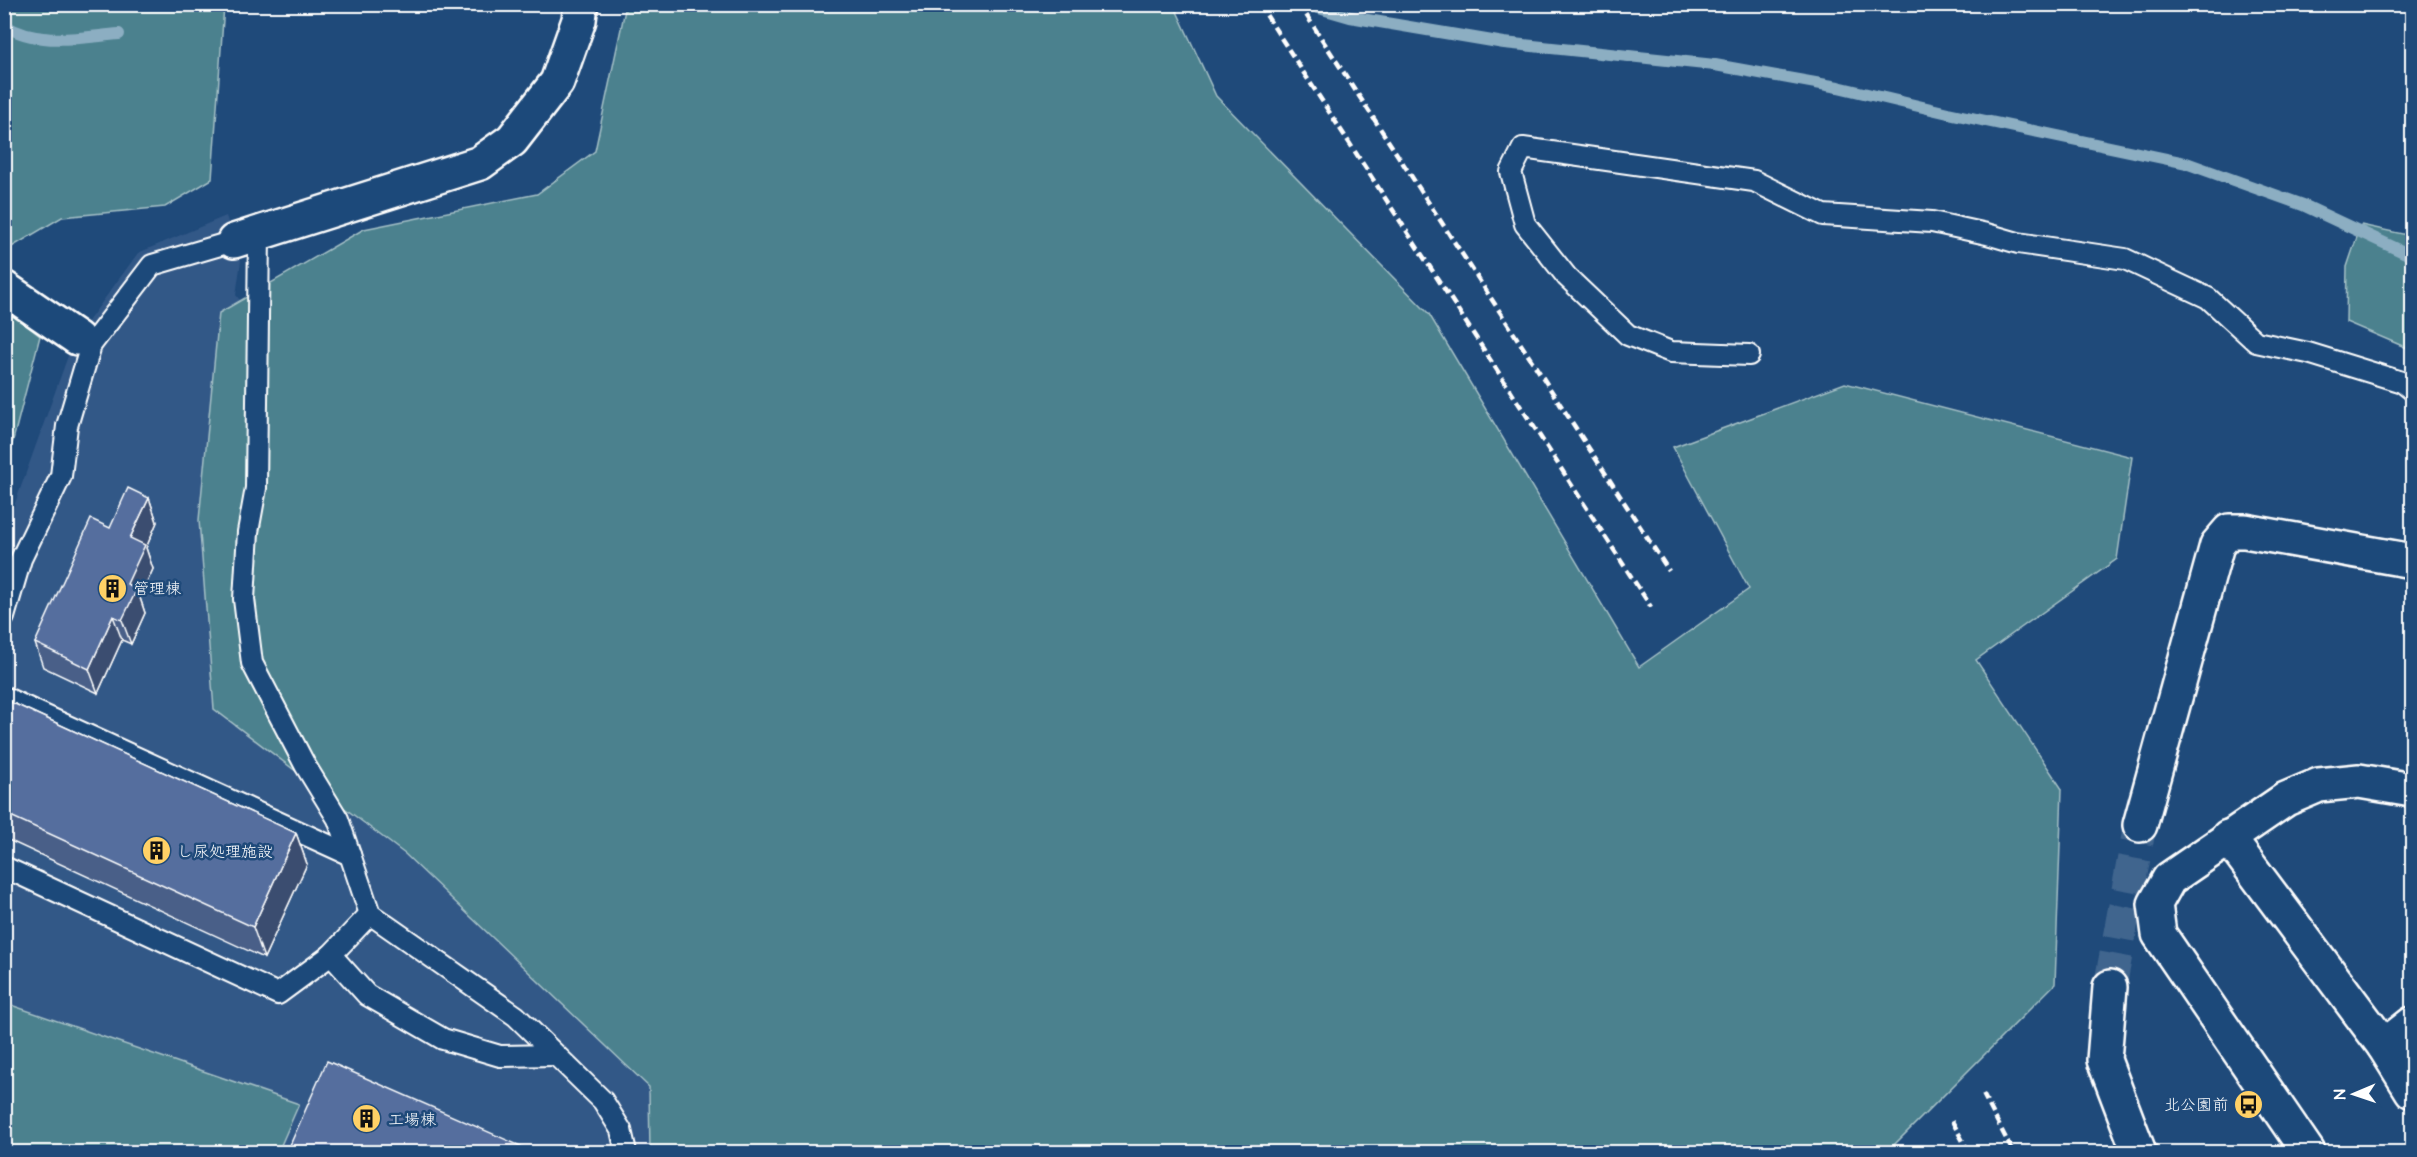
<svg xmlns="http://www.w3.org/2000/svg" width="2417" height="1157" font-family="'Architects Daughter','Klee One',sans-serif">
<rect width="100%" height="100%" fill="#1f4a7a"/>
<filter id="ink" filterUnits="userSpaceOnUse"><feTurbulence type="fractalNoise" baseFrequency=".0167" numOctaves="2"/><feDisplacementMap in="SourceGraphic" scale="12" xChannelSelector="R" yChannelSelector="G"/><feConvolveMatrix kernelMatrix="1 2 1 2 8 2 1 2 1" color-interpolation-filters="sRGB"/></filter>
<g filter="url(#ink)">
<!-- built -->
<path fill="#335887" d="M226 216 241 261 236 295 319 405 649 1087 650 1152H278L299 1104 5 1003 4 534 73 342 138 253Z"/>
<!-- green -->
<g fill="#4b818e" stroke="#a5c0c6" stroke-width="1.5">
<path d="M4 5H224L212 179 165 207 62 217 5 251Z"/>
<path d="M626 5H1174L1216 96 1429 314 1639 667 1749 589 1673 447 1845 383 2132 457 2117 559 1976 660 2062 789 2055 984 1891 1148 1893 1152H650L649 1087 405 854 214 709 199 520 219 313 364 229 537 194 595 151Z"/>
<path d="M2361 225 2412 236V350L2346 322 2347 267Z"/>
<path d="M5 309 40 336 5 471Z"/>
<path d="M5 1003 299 1104 278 1152H5Z"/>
</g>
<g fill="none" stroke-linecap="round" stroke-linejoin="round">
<!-- stream -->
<g stroke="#8caec2" stroke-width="12">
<path d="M1305 4 1350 17 1504 43 1715 65 1838 87 1948 113 2186 163 2303 205 2412 256"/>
<path d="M4 25C38 47 82 37 119 34"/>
</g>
<!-- street-tunnel -->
<path stroke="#41658e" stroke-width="33" stroke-dasharray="33 16" stroke-linecap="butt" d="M2110 987 2140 825"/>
<defs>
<g id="lane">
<path d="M259 232 256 488 248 532 244 599 252 663 305 765 338 819 370 914 516 1016 603 1101 621 1130 626 1152"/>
<path d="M1749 355 1671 352 1628 335 1567 277 1525 224 1511 172 1523 148 1754 181 1823 215 1932 222 1987 234 2018 243 2125 259 2208 298 2256 342 2308 353 2402 382 2412 390"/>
<path d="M4 617 21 559 61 476 67 426 91 345 152 265 234 241"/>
<path d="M4 697 350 855"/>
<path d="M4 867 278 994 331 955"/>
<path d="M370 914 331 955 367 995 443 1039 500 1056 555 1055"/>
</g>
<g id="street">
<path d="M234 241 480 163 512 140 557 82 579 20 581 4"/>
<path d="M4 288 77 338"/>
<path d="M2140 825 2217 545 2229 531H2245L2412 561"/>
<path d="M2228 837 2384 1046 2412 1091"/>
<path d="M2110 987 2104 1060 2139 1152"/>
<path d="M2384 1046 2412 1024"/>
</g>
<path id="secondary" d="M2308 1152 2159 934 2155 904 2169 879 2286 799 2319 785 2359 781 2412 790"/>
</defs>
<!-- lane casing -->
<use href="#lane" stroke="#fff" stroke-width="24"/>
<!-- street casing -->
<use href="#street" stroke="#fff" stroke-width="38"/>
<!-- secondary casing -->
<use href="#secondary" stroke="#fff" stroke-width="38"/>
<!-- lane -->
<use href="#lane" stroke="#1f4a7a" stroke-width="20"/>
<!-- street -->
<use href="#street" stroke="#1f4a7a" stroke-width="33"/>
<!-- secondary -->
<use href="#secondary" stroke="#1f4a7a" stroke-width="33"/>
<!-- rail -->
<g stroke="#fff" stroke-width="4.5" stroke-dasharray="9 4.5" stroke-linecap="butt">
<path d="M1259 4 1651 607"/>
<path d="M1299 4 1669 571"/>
<path d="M1983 1094 2013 1152"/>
<path d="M1952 1121 1969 1152"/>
</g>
</g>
<!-- wall -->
<g fill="#485f88" stroke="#fff" stroke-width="1.5">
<path d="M149 498 157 522 146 548 153 569 140 598 145 613 131 644 122 640 98 693 43 667 35 643 110 528Z"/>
<path d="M4 699 296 833 307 864 264 958 4 838Z"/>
</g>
<!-- shaded-wall -->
<g fill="#3b4d6f" stroke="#fff" stroke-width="1.5">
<path d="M149 498 157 522 146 548 153 569 140 598 145 613 131 644 122 620 127 584 130 538Z"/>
<path d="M113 616 122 640 98 693 89 669Z"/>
<path d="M296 833 307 864 264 958 253 927Z"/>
</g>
<!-- building -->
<g fill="#546e9e" stroke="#fff" stroke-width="1.5">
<path d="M128 488 149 498 130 538 145 545 127 584 137 589 122 620 113 616 89 669 35 643 91 519 110 528Z"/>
<path d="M4 699 296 833 253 927 4 813Z"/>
<path d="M327 1061 534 1152H287Z"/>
</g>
</g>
<!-- icons -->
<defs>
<symbol id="building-disc" viewBox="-11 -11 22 22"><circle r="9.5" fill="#ffd166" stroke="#1f4a7a"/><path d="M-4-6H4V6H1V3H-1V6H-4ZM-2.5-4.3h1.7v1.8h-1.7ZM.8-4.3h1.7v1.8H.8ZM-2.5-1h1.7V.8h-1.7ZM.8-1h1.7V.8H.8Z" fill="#111"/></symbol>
<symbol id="bus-disc" viewBox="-11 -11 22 22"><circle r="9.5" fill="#ffd166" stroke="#1f4a7a"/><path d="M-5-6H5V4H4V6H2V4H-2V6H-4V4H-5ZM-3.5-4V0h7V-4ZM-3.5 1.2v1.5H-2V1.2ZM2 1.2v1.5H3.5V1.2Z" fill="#111"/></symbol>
</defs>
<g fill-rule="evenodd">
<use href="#building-disc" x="96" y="572" width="33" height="33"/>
<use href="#building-disc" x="140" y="834" width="33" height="33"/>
<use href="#bus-disc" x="2232" y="1088" width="33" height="33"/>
<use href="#building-disc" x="350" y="1102" width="33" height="33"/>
</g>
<g text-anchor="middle" stroke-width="5" stroke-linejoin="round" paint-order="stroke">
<!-- poi labels -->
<g font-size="16" fill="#fff" stroke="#1f4a7a" text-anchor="start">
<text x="133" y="594">管理棟</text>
<text x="177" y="857">し尿処理施設</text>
<text x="2228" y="1110" text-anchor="end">北公園前</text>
<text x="388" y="1125">工場棟</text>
</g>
</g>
<!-- margin -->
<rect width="2417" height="1157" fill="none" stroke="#1f4a7a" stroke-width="24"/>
<rect x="12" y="12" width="2393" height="1133" fill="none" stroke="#fff" stroke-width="2" filter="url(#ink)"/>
<!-- north arrow -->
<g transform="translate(2354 1094) rotate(268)" stroke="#1f4a7a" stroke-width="4.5" paint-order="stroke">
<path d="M0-4.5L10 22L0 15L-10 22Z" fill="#ffffff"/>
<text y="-9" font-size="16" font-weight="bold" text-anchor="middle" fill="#ffffff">N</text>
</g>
</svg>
